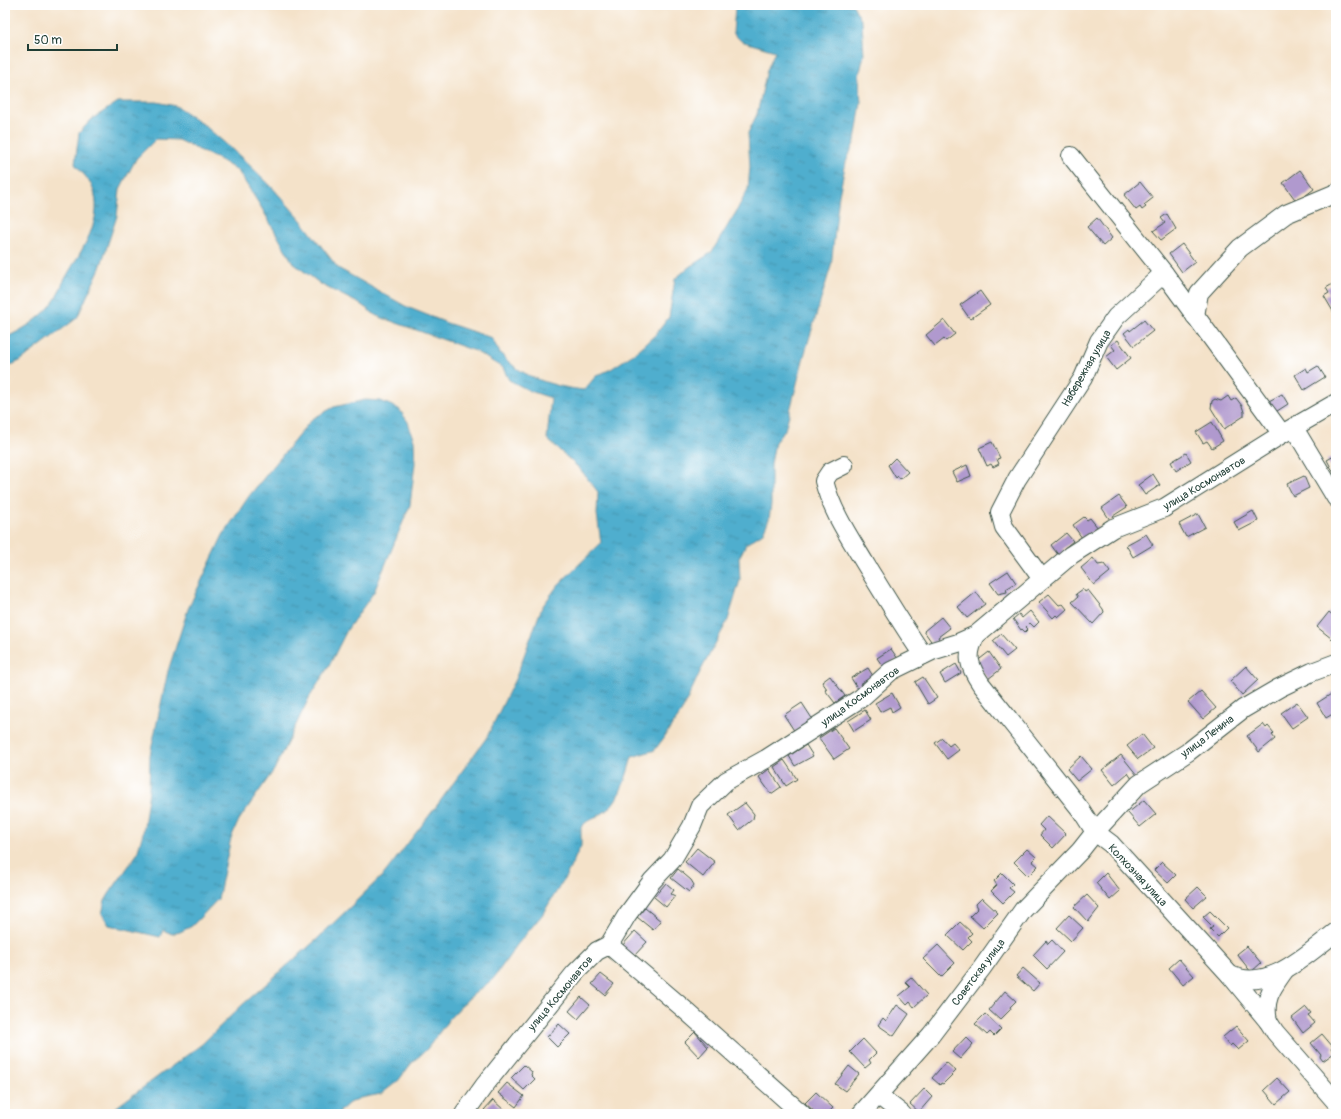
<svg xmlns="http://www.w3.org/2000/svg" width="1341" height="1119" font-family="Pangolin,sans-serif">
<defs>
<pattern id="water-ripples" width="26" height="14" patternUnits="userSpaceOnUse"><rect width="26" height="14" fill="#50aece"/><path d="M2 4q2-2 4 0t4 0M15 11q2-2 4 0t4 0" fill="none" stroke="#428fa8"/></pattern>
</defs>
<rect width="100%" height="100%" fill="#fff"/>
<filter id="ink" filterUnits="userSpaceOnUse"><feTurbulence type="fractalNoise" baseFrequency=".025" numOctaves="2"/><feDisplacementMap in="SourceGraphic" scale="8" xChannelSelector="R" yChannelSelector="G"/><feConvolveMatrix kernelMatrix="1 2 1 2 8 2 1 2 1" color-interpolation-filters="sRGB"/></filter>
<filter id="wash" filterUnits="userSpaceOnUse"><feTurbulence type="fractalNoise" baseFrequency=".012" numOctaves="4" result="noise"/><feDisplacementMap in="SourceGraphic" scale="16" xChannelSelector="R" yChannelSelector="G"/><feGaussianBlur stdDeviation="0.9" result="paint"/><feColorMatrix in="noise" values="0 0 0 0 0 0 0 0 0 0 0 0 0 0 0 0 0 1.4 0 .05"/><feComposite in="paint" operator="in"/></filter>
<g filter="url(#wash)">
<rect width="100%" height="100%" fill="#f4e2c9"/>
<!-- water -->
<g fill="url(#water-ripples)" stroke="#387681">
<path d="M737 5H853L862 22 864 55 859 76 861 103 855 141 846 162 839 195 831 266 804 356 785 430 775 442 771 464V504L769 519 763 533 746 544 739 558 740 580 728 620 700 672 681 713 655 750 632 757C627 774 621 798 607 810 599 817 590 817 581 827V846L566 876 542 915 517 945 493 979 469 998 450 1018 427 1049 411 1064 398 1081 381 1094 360 1098 349 1103 340 1111V1114H107L202 1044 241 1006 315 941 385 873 438 804 487 737 516 677 542 607 558 585 601 543 597 514 598 492 580 469 547 439 551 398 530 391 509 380 503 368 475 351 377 316 360 304 322 285 293 263 261 207 238 171 220 160 178 140 156 139 136 159 120 189 117 216 100 268 77 318 20 361 5 368V338C22 330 40 319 52 304 58 297 61 285 66 277 81 250 106 219 92 186 89 179 80 171 75 164L79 133 92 119 118 102H157L176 106 203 124 242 158 271 186 301 220 338 268 407 307 447 323 492 338C495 344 498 351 503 356 522 378 556 387 584 390L596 376 611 369 635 353 655 335 669 317 675 279 689 267 711 253 736 212 748 189 750 167 748 133 757 114 767 70 775 51 741 41 733 33 735 8Z"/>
<path d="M365 400 381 401 399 409 408 422 414 441 415 463 410 505 374 592 347 630 329 666 309 698 274 770 239 820 231 838 218 899 192 926 180 932 172 934 163 930 160 937 109 925 102 914 105 901 109 894 137 854 143 833 149 790 150 755 168 671 188 609 223 535 249 496 312 419 334 407Z"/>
</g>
<g id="blocks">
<!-- building -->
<g fill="#b099ce">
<path d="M1300 170 1314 189 1297 202 1283 183Z"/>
<path d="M1140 182 1153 198 1144 205 1146 207 1142 210 1140 207 1136 210 1124 195Z"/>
<path d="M1167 214 1176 229 1161 240 1153 231 1165 223 1161 218Z"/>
<path d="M1097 218 1112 238 1103 246 1087 227Z"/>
<path d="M1182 244 1195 262 1182 272 1169 254Z"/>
<path d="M1336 282V312L1334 313 1324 296 1329 293 1326 288Z"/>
<path d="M980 291 990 305 970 319 960 305Z"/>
<path d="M944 320 955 334 946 341 944 339 935 346 926 335Z"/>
<path d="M1144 320 1153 331 1134 346 1124 333 1129 329 1130 331Z"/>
<path d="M1118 340 1131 358 1116 370 1106 357 1115 350 1111 345Z"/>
<path d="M1318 366 1325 377 1304 390 1295 375 1306 368 1308 372Z"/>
<path d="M1282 394 1288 404 1274 413 1267 402Z"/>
<path d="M1228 396 1231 401 1236 398 1242 406 1244 412V416L1224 429 1211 408 1212 401 1215 399 1221 401Z"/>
<path d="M1212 422 1223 441 1212 448 1207 441 1203 443 1196 432Z"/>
<path d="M992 442 1000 458 997 459 999 464 993 467 991 464 987 466 979 448Z"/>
<path d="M1186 453 1191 461 1176 471 1171 462Z"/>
<path d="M1336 455V477L1327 460Z"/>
<path d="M895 458 908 472 900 479 898 476 896 478 888 465Z"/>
<path d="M967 465 971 476 957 482 952 472Z"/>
<path d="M1153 474 1160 485 1145 495 1138 485Z"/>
<path d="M1304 476 1309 488 1293 496 1287 484Z"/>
<path d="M1119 496 1127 507 1113 516 1114 518 1110 520 1102 508Z"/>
<path d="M1253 511 1258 521 1239 531 1234 522Z"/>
<path d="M1198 514 1205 527 1186 537 1179 524Z"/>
<path d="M1084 517 1087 520 1090 518 1098 528 1082 538 1073 525Z"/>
<path d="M1066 533 1073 541 1062 550 1064 552 1059 556 1051 545Z"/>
<path d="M1146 534 1153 545 1133 557 1126 545Z"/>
<path d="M1093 558 1098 565 1104 564 1110 572 1094 585 1081 568Z"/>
<path d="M1008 571 1016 583 1006 589 1007 592 998 594 990 583Z"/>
<path d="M1083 589 1085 592 1088 590 1103 609 1104 612 1093 624 1072 602 1078 597 1076 594Z"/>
<path d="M976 592 985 604 967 618 958 607Z"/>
<path d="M1049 594 1059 605 1063 604 1067 609 1058 617 1056 615 1053 618 1039 602Z"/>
<path d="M1030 611 1039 622 1034 627 1030 623 1026 627 1028 629 1025 632 1022 629 1021 630 1013 619 1019 614 1022 618Z"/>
<path d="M1329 612 1336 618V642L1317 627Z"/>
<path d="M941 617 950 628 938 637 939 639 933 644 924 631Z"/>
<path d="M1001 634 1015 650 1006 657 993 641Z"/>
<path d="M891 649 898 659 884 668 877 658Z"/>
<path d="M989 652 1001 669 988 679 976 662Z"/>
<path d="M956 664 961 673 945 683 940 674Z"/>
<path d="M1246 666 1258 680 1242 695 1230 681Z"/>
<path d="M868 668 873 676 860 684 862 687 858 689 851 678Z"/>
<path d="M830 676 845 696 835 703 825 690 827 689 822 682Z"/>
<path d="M923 677 937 698 928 704 915 682Z"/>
<path d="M1201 691 1216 708 1203 719 1188 702Z"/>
<path d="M1336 691V712L1326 718 1317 703Z"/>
<path d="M892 693 900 707 892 712 890 707 880 712 875 703Z"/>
<path d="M1297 702 1308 717 1292 728 1281 713Z"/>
<path d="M802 703 813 720 795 732 784 715Z"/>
<path d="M865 710 871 720 854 731 848 721Z"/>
<path d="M1263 724 1266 728 1268 726 1274 733 1272 735 1275 739 1259 752 1247 736Z"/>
<path d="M834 728 849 749 834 759 819 738Z"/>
<path d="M1142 734 1153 748 1138 759 1127 746Z"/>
<path d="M942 738 949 746 953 743 959 750 947 759 935 743Z"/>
<path d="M806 745 813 756 795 766 789 756Z"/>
<path d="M1121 755 1137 775 1132 779 1128 773 1114 785 1102 770Z"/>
<path d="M1081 756 1092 769 1077 781 1067 769Z"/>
<path d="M784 760 797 779 786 786 774 767Z"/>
<path d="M769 769 781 787 771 794 759 777Z"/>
<path d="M1144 800 1156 814 1140 827 1128 813Z"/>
<path d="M745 803 754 814 753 819 739 830 728 815Z"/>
<path d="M1047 816 1066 834 1053 848 1040 835 1044 830 1039 825Z"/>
<path d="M697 848 715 862 703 877 685 862Z"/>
<path d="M1027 849 1036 857 1032 861 1038 866 1028 876 1014 862Z"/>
<path d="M1162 862 1176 875 1168 883 1154 870Z"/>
<path d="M678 869 691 880 694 885 689 892 671 878Z"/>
<path d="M1002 873 1013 884 1009 888 1014 892 1003 903 991 891 997 885 994 881Z"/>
<path d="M1106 873 1120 891 1110 900 1096 883Z"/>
<path d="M666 883 674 890 671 894 675 896 666 907 654 897Z"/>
<path d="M1198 887 1207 896 1193 908 1185 899Z"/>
<path d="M1087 895 1099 908 1088 922 1074 907Z"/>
<path d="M982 898 998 913 983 928 970 916 978 908 976 904Z"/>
<path d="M645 908 661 921 653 930 637 917Z"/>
<path d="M1210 911 1227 928 1218 937 1210 929 1213 927 1203 917Z"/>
<path d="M1069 915 1083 928 1071 941 1057 928Z"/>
<path d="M960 922 972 933 968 937 972 941 963 950 947 935Z"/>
<path d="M635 931 647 942 633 957 622 946Z"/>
<path d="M1052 940 1063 952 1047 969 1033 955 1046 941 1048 944Z"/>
<path d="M938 945 955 963 941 977 923 959Z"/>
<path d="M1247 946 1261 963 1251 972 1237 954Z"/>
<path d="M1179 959 1194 976 1183 985 1169 968Z"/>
<path d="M1023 968 1040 983 1033 991 1016 976Z"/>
<path d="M601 974 614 984 605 995 592 984Z"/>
<path d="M911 977 927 995 914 1007 910 1002 907 1005 899 996 910 987 905 982Z"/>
<path d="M1005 991 1016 1001 1010 1007 1011 1009 1000 1020 989 1010Z"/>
<path d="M581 997 590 1005 578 1019 569 1011Z"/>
<path d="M897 1005 909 1014 894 1036 878 1025 883 1018 886 1021Z"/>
<path d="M1306 1007 1311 1013 1308 1015 1315 1023 1303 1033 1292 1018Z"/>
<path d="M985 1014 1001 1029 994 1036 990 1032 987 1035 975 1024Z"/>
<path d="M559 1024 570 1034 557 1047 547 1037Z"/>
<path d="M1236 1026 1249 1041 1238 1050 1232 1044 1230 1046 1223 1037Z"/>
<path d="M695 1032 708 1047 699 1057 685 1042Z"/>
<path d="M1322 1034 1333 1047 1331 1049 1334 1053 1323 1061 1320 1057 1321 1055 1311 1043Z"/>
<path d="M966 1037 973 1044 960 1059 952 1052Z"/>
<path d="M863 1039 876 1053 869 1060 871 1063 865 1068 850 1052Z"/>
<path d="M946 1062 956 1071 943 1084 941 1083 940 1085 932 1078Z"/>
<path d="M524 1065 532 1072 531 1075 535 1079 524 1090 511 1078Z"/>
<path d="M849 1066 859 1074 845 1091 835 1084Z"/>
<path d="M1277 1078 1290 1092 1276 1104 1264 1090Z"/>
<path d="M507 1083 524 1096 516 1107 498 1093Z"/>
<path d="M924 1089 932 1097 919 1112 910 1104Z"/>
<path d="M816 1092 833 1108 827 1114H817L805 1103Z"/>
<path d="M493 1100 505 1111 502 1114H489L484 1110Z"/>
</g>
</g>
</g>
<g filter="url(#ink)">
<use href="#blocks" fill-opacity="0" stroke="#3f564a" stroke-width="1"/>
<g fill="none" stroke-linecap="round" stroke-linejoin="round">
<defs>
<g id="minor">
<path d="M1071 156 1164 273 1282 434"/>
<path d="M1195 316 1199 293 1240 248 1286 214 1336 193"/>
<path d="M1294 428 1336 498"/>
<path d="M844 465 830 472 824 481C832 512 850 538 866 565 885 596 903 626 923 655"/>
<path d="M1042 579 1004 527 1000 512 1017 479 1083 378 1099 341 1116 317 1164 273"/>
<path d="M976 635C965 656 969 666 981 684L1081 810 1095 832 1111 844 1230 975 1268 1021 1275 1032 1336 1102"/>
<path d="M609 945 684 1009 802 1114"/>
<path d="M1230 975C1268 993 1307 954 1336 932"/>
<path d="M1268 1021C1263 999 1272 988 1284 971"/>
<path d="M878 1095 902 1114"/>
<path d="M464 1114 484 1086 575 973 597 951 609 945 627 915 652 881 672 860 692 826 700 806 726 781 766 759 861 698 891 671 932 651 958 643 976 635 1071 555 1113 528 1164 508 1282 434 1336 403"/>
<path d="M861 1114 931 1035 982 968 1023 910 1080 851 1095 832 1139 784 1188 752 1243 709 1279 688 1312 672 1336 663"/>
</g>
</defs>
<!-- minor casing -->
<use href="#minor" stroke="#3f564a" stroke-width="20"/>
<!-- minor -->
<use href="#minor" stroke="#fff" stroke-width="18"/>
</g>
</g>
<g text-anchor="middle" stroke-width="4" stroke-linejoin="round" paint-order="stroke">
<!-- street labels -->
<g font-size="11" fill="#1f3d34" stroke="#fff">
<text transform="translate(1086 368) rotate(-60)" y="4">Набережная улица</text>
<text transform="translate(1204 483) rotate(-31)" y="4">улица Космонавтов</text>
<text transform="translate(860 696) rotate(-36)" y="4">улица Космонавтов</text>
<text transform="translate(1207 736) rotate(-37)" y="4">улица Ленина</text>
<text transform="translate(1138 875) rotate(47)" y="4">Колхозная улица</text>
<text transform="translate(978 972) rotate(-53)" y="4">Советская улица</text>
<text transform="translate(560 993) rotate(-50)" y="4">улица Космонавтов</text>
</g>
</g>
<!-- margin -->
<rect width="1341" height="1119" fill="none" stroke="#fff" stroke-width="20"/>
<!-- scale -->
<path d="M28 44v6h89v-6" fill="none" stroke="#1f3d34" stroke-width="2"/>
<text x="34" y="44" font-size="12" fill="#1f3d34" stroke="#ffffff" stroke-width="3" paint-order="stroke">50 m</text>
</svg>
